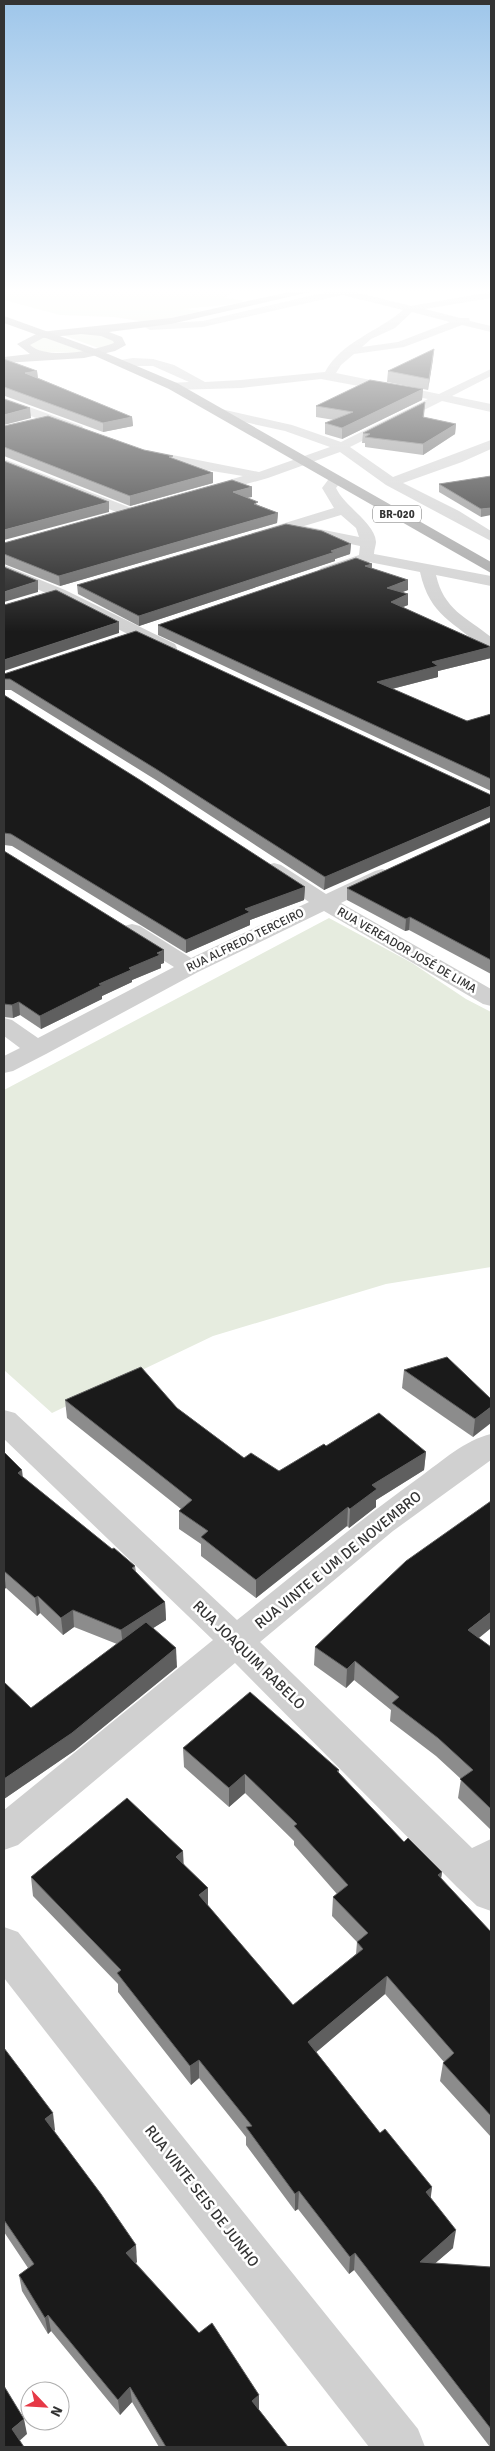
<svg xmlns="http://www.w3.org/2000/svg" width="495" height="2451" font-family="Signika,sans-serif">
<rect width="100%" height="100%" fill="#fff"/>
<!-- green -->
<g fill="#e6ecdf">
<path d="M4 289 231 290 233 292 225 298 242 300 243 303 183 309 202 311 166 319 145 322 114 317 60 315 4 300Z"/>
<path d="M85 332 112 338 115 343 104 350 57 333Z"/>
<path d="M41 336 88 353 42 352 29 345Z"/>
<path d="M329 918 412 963 466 999 491 1012V1267L386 1284 213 1336 52 1413 4 1370V1090Z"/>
</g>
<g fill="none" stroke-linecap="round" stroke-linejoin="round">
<!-- minor -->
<g fill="#d0d0d0" fill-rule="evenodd">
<path d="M330 289H360L355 292 411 306 491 292V298L425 309 460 318H469L470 321 491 326V332L462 325 404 347 354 354 341 365 336 373 439 394 491 369V376L452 396 491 404V412L442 401 350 447 393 477 491 440V449L462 462 403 483 459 511 491 531V541L386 485 340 452 268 478 203 496 196 492 198 489 243 476 169 464 142 457 140 454 147 450 259 472 330 447 285 431 217 416 215 413 217 410 221 409 292 425 341 442 428 399 321 379 241 388 173 390 169 389 167 386 169 383 189 382 153 366H119L113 363 115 361 133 358 153 359 174 365 205 382 241 380 325 372C342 341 378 332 403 310L342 295 203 327 150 330 145 327 150 324 203 321 331 291ZM412 312 450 322 398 342 362 347 371 339 395 328Z"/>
<path d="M4 398 82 426 84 429 82 432H74L4 406Z"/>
<path d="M4 459 134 509 136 512 129 516 124 515 4 468Z"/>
<path d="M336 475 343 479 336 488C345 507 375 523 376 542 376 545 374 550 374 554L491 576V586L436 575C444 610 466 617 491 637V651L485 650C454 621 430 617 420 572L369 562 326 576 321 574 318 571 321 568 359 555 360 546 290 531 257 540 252 539 250 536 252 533 334 508 322 488 331 476ZM341 515 356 528 359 537 304 526Z"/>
<path d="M4 565 65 590 175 644 177 648 175 652H163L53 596 4 575Z"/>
<path d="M274 863 281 865 326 894 375 871 382 869 389 871 392 875 389 879 341 903 491 989V1006L483 1004 324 911 198 972 46 1054 13 1071 4 1073V1056L20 1048 4 1036V1018L12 1020 38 1038 174 967 124 936 121 931 124 926 132 924 140 926 191 958 309 902 267 873 264 869 267 865Z"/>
<path d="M4 1410 15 1413 237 1620C297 1572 357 1522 420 1477 442 1461 465 1440 491 1434V1460L393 1531 260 1642 472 1848 491 1839V1911L477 1906 457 1887 235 1663 18 1845 4 1850V1810L213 1640 4 1439Z"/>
</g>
<!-- tertiary -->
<path fill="#d0d0d0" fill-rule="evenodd" d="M4 1927 18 1932 418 2429 425 2447H369L4 1978Z"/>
<!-- primary -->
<path fill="#ababab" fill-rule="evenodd" d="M303 289H323L171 324 109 332 122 337 126 345 115 351 84 358 4 363V357L30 354 17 344 40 332 171 318ZM81 334 101 336 113 341 114 343C94 351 47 360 30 345L43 338Z"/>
<!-- trunk -->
<path fill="#a2a2a2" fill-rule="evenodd" d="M4 316 101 351 177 383 491 562V573L169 389 93 355 4 323Z"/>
</g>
<!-- wall -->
<g fill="#8c8c8c">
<path d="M4 359 37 371 38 378 132 417 133 426 103 432 5 396 4 397Z"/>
<path d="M433 359 428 390 387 382 388 371Z"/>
<path d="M423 389 422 400 342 439 325 434V423L334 420 316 417V406Z"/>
<path d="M425 402 424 417 456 424 455 434 423 455 365 447V443H362L363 433Z"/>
<path d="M4 426 144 450 173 459 213 473V483L130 506 4 456Z"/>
<path d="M491 476 481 517 439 492V484Z"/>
<path d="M252 497 247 498 258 505 278 513 277 523 60 586 4 564V543Z"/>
<path d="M351 544 350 554 335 559V561L139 626 78 594 77 585Z"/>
<path d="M372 564V568L408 590 402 592 408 594V605L403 607 491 658 438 671V677L392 689 467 721 491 714V791L158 635V625Z"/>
<path d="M4 674 491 795 324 890 156 780 11 690H4Z"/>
<path d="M4 695 305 887 304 900 250 920V925L186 953 12 846 4 845Z"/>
<path d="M491 822V974L409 930 405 931 347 900V888Z"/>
<path d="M4 851 164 963 161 964V968L132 980V982L102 996V999L41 1029 20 1015 13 1018 4 1017Z"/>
<path d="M404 1370 491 1399 473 1437 402 1388Z"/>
<path d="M65 1400 177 1408 244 1458 279 1471 326 1446 426 1452 424 1470 376 1500V1507L349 1528 347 1526 256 1598 201 1556V1544L179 1529V1511L181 1509 67 1418Z"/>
<path d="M4 1452 23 1477 112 1549 135 1566 136 1572 165 1602 166 1620 153 1628 177 1667 74 1751 4 1799V1682L31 1708 117 1644 74 1627 63 1635 40 1613 37 1616 6 1588 4 1589Z"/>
<path d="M491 1628 479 1638 491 1647V1830L458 1798 461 1779 436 1756 390 1721 391 1710 354 1680 346 1688 314 1665 315 1647Z"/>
<path d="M183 1748 339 1770V1773L404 1842 442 1872 441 1879 491 1932V2137L440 2081 443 2063 444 2062 385 1994 316 2052 380 2133 432 2187 430 2198 453 2248 435 2263 491 2267V2447H490L354 2270 349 2274 298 2209 295 2211 246 2145V2137L199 2078 191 2085 118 1992V1984L33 1896 31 1877 184 1864 208 1906 293 2005 356 1954 357 1942 332 1916 333 1897 337 1894 294 1845V1841L245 1793 229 1807 184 1767Z"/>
<path d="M4 2048 55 2130 54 2131 137 2262 136 2263 199 2333 259 2395V2410L288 2447H159L132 2402 120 2415 51 2331 48 2334 22 2291 19 2275 28 2268 4 2232Z"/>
</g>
<!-- shaded-wall -->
<g fill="#5f5f5f">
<path d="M434 349 433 359 428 390 429 379Z"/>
<path d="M37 371 38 380 25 373Z"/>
<path d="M423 389 422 400 342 439V428Z"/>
<path d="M30 408 31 418 4 425V415Z"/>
<path d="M132 417 133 426 103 432V423Z"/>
<path d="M456 424 455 434 423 455V444Z"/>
<path d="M213 473V483L130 506V496Z"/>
<path d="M252 487V497L233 501V492Z"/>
<path d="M109 502V512L4 540V530Z"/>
<path d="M491 508V515L481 517V509Z"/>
<path d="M278 513 277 523 60 586 59 576Z"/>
<path d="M351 544 350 554 335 559V561L139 626V616Z"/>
<path d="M372 564 371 574 365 566Z"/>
<path d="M408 580V590L387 598V588Z"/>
<path d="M38 581V592L4 602V592Z"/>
<path d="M408 594V605L390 612 391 602Z"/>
<path d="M119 622V633L4 671V660Z"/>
<path d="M491 647V658L438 671V677L376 693 377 682 432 662Z"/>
<path d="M491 806V817L324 890 325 877Z"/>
<path d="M305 887 304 900 250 920V925L186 953V940L245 909Z"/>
<path d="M410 917 409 930 405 931 406 919Z"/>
<path d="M164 950V963L161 964V968L132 980V982L102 996V999L41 1029 40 1016Z"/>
<path d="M19 1002 20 1015 13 1018 12 1005Z"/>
<path d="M491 1407V1423L473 1437 475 1419Z"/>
<path d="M426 1452 424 1470 376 1500V1507L349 1528 350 1509 372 1485Z"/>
<path d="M22 1470 24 1487 18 1473Z"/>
<path d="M348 1507 347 1526 256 1598V1580Z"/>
<path d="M4 1571 6 1588 4 1589Z"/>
<path d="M38 1596 40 1613 37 1616 35 1598Z"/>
<path d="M165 1602 166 1620 123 1647 121 1630Z"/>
<path d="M73 1610 74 1627 63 1635 61 1618Z"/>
<path d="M491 1612V1628L466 1648 468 1630Z"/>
<path d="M176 1648 177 1667 74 1751 4 1799V1779Z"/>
<path d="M355 1661 354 1680 346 1688 347 1669Z"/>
<path d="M245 1774V1793L229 1807V1788Z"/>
<path d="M183 1851 184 1870 176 1857Z"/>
<path d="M442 1872 439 1891 438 1875Z"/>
<path d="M208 1888V1907L199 1895Z"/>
<path d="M387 1976 385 1994 307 2060 308 2042Z"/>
<path d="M199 2060V2078L191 2085 190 2066Z"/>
<path d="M53 2113 55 2130 48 2136 45 2119Z"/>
<path d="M432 2187 430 2204 426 2192Z"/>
<path d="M299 2191 298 2209 295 2211V2194Z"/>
<path d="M456 2230 453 2248 417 2279 420 2262Z"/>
<path d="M136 2245 137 2262 128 2269 126 2253Z"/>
<path d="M355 2253 354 2270 349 2274 350 2257Z"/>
<path d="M48 2315 51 2331 48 2334 45 2318Z"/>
<path d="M130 2387 132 2402 120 2415 118 2400Z"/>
<path d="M259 2395V2410L252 2401Z"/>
<path d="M24 2419 27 2434 16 2444 12 2429Z"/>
</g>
<!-- building -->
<g fill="#1a1a1a" stroke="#5f5f5f">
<path d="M434 349 429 379 388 371Z"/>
<path d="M4 359 37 371 25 373 132 417 103 423 4 387Z"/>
<path d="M370 380 423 389 342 428 325 423 353 412 316 406Z"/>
<path d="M4 399 30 408 4 415Z"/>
<path d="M425 402 423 417 456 424 423 444 365 437 370 434 363 433Z"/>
<path d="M48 416 144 450 173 456 169 457 213 473 130 496 4 447V426Z"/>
<path d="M4 461 109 502 4 530Z"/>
<path d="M491 476V508L481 509 439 484Z"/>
<path d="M232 480 252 487 233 492 258 502 254 504 278 513 59 576 4 554V543Z"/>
<path d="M286 524 322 531 351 544 331 551 335 552 139 616 77 585Z"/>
<path d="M356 558 372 564 365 566 408 580 387 588 408 594 391 602 491 647 432 662 438 666 377 682 467 721 491 714V779L158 625Z"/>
<path d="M4 567 38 581 4 592Z"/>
<path d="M56 590 119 622 4 660V605Z"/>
<path d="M136 631 491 795V806L325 877 156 769 10 679H4V674Z"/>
<path d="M4 695 140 780 305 887 245 909 250 912 186 940 11 834 4 833Z"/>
<path d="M491 822V960L410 917 406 919 347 888Z"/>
<path d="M4 851 164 950 157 953 160 955 129 968 131 970 99 984 102 985 40 1016 19 1002 12 1005 4 1004Z"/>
<path d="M447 1357 491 1399V1407L475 1419 404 1370Z"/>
<path d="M141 1367 177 1408 244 1458 251 1453 279 1471 324 1444 326 1446 379 1413 426 1452 372 1485 377 1489 350 1509 348 1507 256 1580 201 1537 208 1531 179 1511 192 1500 65 1400Z"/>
<path d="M4 1452 22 1470 18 1473 112 1549 114 1548 135 1566 132 1568 165 1602 121 1630 73 1610 61 1618 38 1596 35 1598 4 1571Z"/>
<path d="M491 1501V1612L468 1630 491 1647V1809L460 1779 473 1770 438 1738 392 1703 399 1697 355 1661 347 1669 315 1647 406 1561Z"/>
<path d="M146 1622 176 1648 72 1733 4 1779V1682L31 1708Z"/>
<path d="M250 1692 339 1770 337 1771 404 1842 408 1838 442 1872 438 1875 491 1932V2116L443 2063 454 2053 387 1976 308 2042 380 2133 385 2129 432 2187 426 2192 456 2230 420 2262 491 2267V2429L355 2253 350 2257 299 2191 295 2194 246 2127 252 2126 199 2060 190 2066 117 1973 121 1970 31 1877 127 1798 183 1851 176 1857 208 1888 199 1895 293 2005 363 1949 357 1942 368 1933 333 1897 348 1885 294 1826 297 1824 245 1774 229 1788 183 1748Z"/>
<path d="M4 2048 53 2113 45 2119 101 2194 136 2245 126 2253 199 2333 212 2323 259 2395 252 2401 288 2447H166L130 2387 118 2400 48 2315 45 2318 19 2275 34 2264 4 2220Z"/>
<path d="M4 2386 24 2419 12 2429 24 2447H4Z"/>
</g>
<!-- sky -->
<linearGradient id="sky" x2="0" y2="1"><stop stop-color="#9ec6ea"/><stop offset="0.46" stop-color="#fff"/><stop offset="1" stop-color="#fff" stop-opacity="0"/></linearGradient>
<rect width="495" height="632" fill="url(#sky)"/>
<g text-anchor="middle" stroke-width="5" stroke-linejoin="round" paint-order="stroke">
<!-- shield labels -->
<rect fill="#fff" stroke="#707070" stroke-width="1" x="373" y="505.5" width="48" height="17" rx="4"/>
<g font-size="11" font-weight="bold" fill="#333">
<text x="397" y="518">BR-020</text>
</g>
<!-- street labels -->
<g font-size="12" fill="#333" stroke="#fff">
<text transform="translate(245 940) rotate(-26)" y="4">RUA ALFREDO TERCEIRO</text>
<text transform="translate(407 950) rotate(30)" y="4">RUA VEREADOR JOSÉ DE LIMA</text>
</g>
<!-- near-street labels -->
<g font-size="15" fill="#333" stroke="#fff">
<text transform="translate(338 1560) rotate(-39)" y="5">RUA VINTE E UM DE NOVEMBRO</text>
<text transform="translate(249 1655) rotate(44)" y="5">RUA JOAQUIM RABELO</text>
<text transform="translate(202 2196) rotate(52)" y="5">RUA VINTE SEIS DE JUNHO</text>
</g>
</g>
<!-- border -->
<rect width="495" height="2451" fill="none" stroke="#333333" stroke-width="10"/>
<!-- north arrow -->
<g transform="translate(45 2406) rotate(115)"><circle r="24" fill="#ffffff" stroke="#adadad"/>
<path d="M0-4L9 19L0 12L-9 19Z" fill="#e63946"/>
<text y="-8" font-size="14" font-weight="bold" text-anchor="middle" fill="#333333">N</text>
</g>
</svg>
